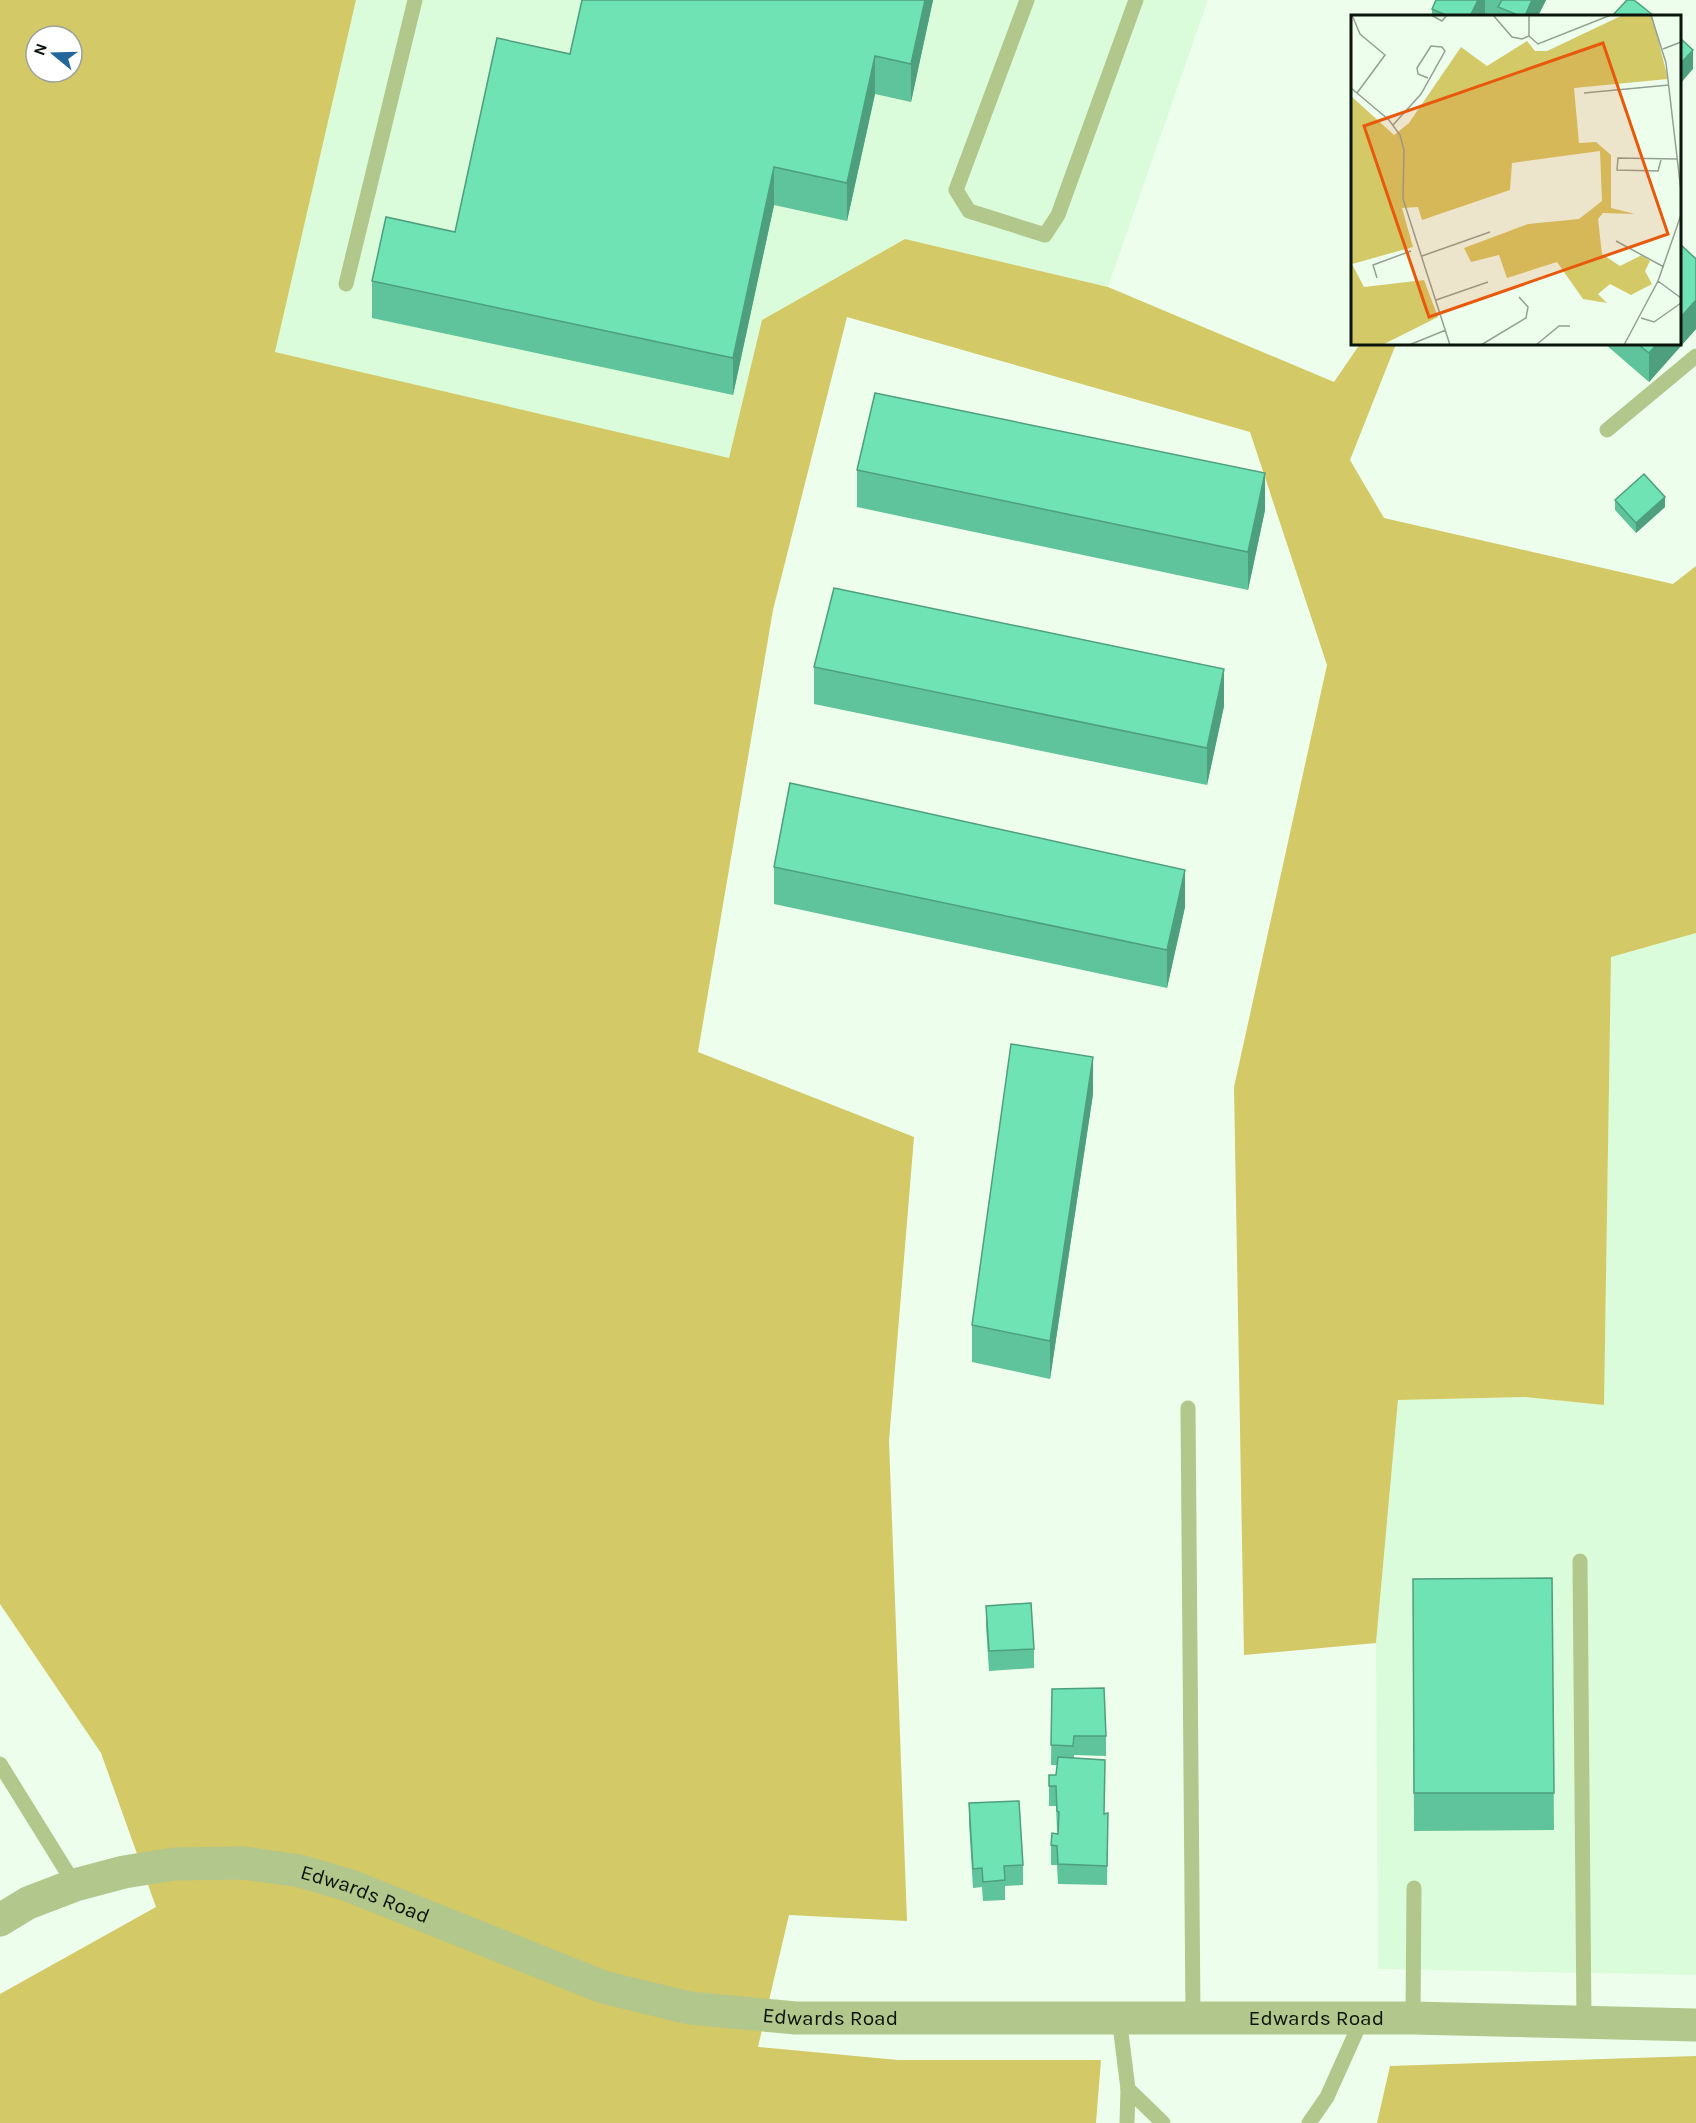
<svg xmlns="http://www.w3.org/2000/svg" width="1696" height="2123" font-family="Karla,sans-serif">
<rect width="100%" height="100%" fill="#eefeed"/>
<!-- built -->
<g fill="#dbfcda">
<path d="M356 0H1208L1108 287 905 239 762 320 729 459 275 352Z"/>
<path d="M1696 933V1975L1378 1969 1376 1643 1398 1400 1525 1397 1604 1405 1611 956Z"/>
</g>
<!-- green -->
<g fill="#d3c966" fill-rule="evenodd">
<path d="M0 0H356L275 352 729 458 762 320 905 239 1108 287 1334 382 1360 344H1396L1350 460 1384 518 1673 584 1696 566V933L1611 957 1604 1405 1525 1397 1398 1400 1376 1643 1244 1655 1234 1087 1327 665 1250 432 847 317 773 610 698 1052 914 1137 889 1441 907 1921 789 1915 758 2047 898 2060H1101L1096 2123H0V1994L156 1907 101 1753 0 1604ZM36 36H72V72H36Z"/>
<path d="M1696 2056V2123H1377L1390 2066Z"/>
</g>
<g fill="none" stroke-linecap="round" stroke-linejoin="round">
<!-- service -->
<g stroke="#b2c78b" stroke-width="15">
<path d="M1027 0 956 190 969 211 1045 235 1058 215 1136 0"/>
<path d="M346 284 415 0"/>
<path d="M1607 430 1696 356"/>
<path d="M1188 1408 1193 2017"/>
<path d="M1580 1561 1584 2022"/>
<path d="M0 1764 75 1885"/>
<path d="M1119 2017 1128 2089 1163 2123"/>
<path d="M1413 2018 1414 1888"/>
<path d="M1127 2123 1128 2089"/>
<path d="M1309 2123 1327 2097 1362 2019"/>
</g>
<!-- tertiary -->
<path stroke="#b2c78b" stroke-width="33" id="s1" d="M0 1920 28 1903 75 1885 124 1872 174 1864 244 1863 300 1871 348 1885 603 1987 689 2008 796 2018H1413L1696 2025"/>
</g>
<!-- wall -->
<g fill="#5fc39b">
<path d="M582 0H933L911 102 875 94 847 221 774 205 733 395 372 318V281L455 232 570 54Z"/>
<path d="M1436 0H1546L1538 16H1432V9Z"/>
<path d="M1696 259V329L1649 382 1605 344H1680Z"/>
<path d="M857 470 1265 510 1248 590 857 507Z"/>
<path d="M1615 500 1665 507 1636 533 1615 510Z"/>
<path d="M814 667 1224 706 1207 785 814 704Z"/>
<path d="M774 867 1185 907 1167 988 774 904Z"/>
<path d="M1093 1094 1050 1379 972 1362V1325Z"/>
<path d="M1552 1578 1554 1830 1414 1831 1413 1579Z"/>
<path d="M986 1606 1034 1649V1668L989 1671 986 1626Z"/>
<path d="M1052 1689 1106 1736V1756L1074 1755V1758L1104 1814 1108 1813 1107 1885 1058 1884 1057 1865H1051V1845L1058 1834V1831H1057L1056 1806H1049V1775H1056L1057 1765H1051Z"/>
<path d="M969 1803 1023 1865V1885L1005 1886V1900L983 1901 982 1887 973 1888 969 1823Z"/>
</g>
<!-- shaded-wall -->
<g fill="#4e9f7e">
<path d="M925 0H933L911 102V64Z"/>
<path d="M1478 0H1485V16H1470Z"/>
<path d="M1532 0H1546L1538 16H1525Z"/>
<path d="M1693 50V69L1680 84V64Z"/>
<path d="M875 56V94L847 221V183Z"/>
<path d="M774 167V205L733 395V358Z"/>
<path d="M1696 300V329L1649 382V353L1657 344H1680V318Z"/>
<path d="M1265 473V510L1248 590V552Z"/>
<path d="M1665 497V507L1636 533V523Z"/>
<path d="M1224 669V706L1207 785V748Z"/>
<path d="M1185 870V907L1167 988V950Z"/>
<path d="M1093 1057V1094L1050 1379V1341Z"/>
</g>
<!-- building -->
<g fill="#6fe3b4" stroke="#4e9f7e" stroke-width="1.5">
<path d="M582 0H925L911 64 875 56 847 183 774 167 733 358 372 281 386 217 455 232 497 38 570 54Z"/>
<path d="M1436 0H1478L1470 16H1448L1432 9Z"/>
<path d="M1502 0H1532L1525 16H1520L1498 7Z"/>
<path d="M1627 0H1634L1654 16H1612Z"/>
<path d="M1680 38 1693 50 1680 64Z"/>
<path d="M1680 244 1696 259V300L1680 318Z"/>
<path d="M1638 344H1657L1649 353Z"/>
<path d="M875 393 1265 473 1248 552 857 470Z"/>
<path d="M1644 474 1665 497 1636 523 1615 500Z"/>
<path d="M834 588 1224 669 1207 748 814 667Z"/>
<path d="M790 783 1185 870 1167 950 774 867Z"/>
<path d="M1011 1044 1093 1057 1050 1341 972 1325Z"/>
<path d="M1552 1578 1554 1793H1414L1413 1579Z"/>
<path d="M1031 1603 1034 1649 989 1651 986 1606Z"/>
<path d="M1104 1688 1106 1736H1074L1073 1746 1051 1745 1052 1689Z"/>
<path d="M1058 1757 1105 1760 1104 1814 1108 1813 1107 1866 1058 1864 1057 1846 1051 1845 1052 1833 1058 1834 1059 1812 1057 1811 1056 1786H1049V1775H1056Z"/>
<path d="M1019 1801 1023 1865 1004 1866 1005 1880 983 1882 982 1868 973 1869 969 1803Z"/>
</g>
<g text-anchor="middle" stroke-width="6" stroke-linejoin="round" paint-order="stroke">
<!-- street labels -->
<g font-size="21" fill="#0b140a" stroke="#fff">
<text dy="7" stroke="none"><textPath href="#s1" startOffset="380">Edwards Road</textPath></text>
<text dy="7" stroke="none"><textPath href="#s1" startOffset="866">Edwards Road</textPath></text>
<text dy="7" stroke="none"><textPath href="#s1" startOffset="1352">Edwards Road</textPath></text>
</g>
</g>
<!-- overview -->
<g transform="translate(1351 15)">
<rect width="330" height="330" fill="#eefeed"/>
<path d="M272 0H301L317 64 223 73 228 128 245 127 260 140V193L284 199 252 198 247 204 251 239 269 251 291 240 299 246 294 256 301 269 280 280 259 269 247 279 256 288 232 284 206 247 156 263 148 240 120 247 113 233 177 209 228 204 251 186 249 136 161 148 159 175 71 205 67 192 51 193 62 232 1 249 13 272 73 265 87 302 31 330H0V81L43 120 58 108 110 32 136 51 176 26 184 36H196Z" fill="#d3c966"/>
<path fill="none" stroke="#93a092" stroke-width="1.5" d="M1 0 9 19 34 40 6 78M80 0 91 6 96 0M142 0 161 22 171 24 178 21V0M300 0 315 48 330 176M178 21 187 29 260 0M312 34 330 27M0 73 38 105 49 120 53 135 52 184 99 330M233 78 318 70M42 110 70 79 94 36 91 32 80 31 66 53 67 59 77 63M310 145 307 156 266 155 267 143 326 144M265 226 313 252M71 241 139 217M26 263 22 250 60 236M307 266 330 283M85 285 137 267M290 303 303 307 330 288M58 330 95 315M130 330 175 303 177 292 168 282M185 330 208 311H219M273 330 307 266 330 200"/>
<path fill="#e8590c" fill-opacity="0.15" stroke="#e8590c" stroke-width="3" d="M252 28 317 219 78 302 13 111Z"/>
<rect width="330" height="330" fill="none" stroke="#0b140a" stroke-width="3"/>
</g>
<!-- north arrow -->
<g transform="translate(54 54) rotate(289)"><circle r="28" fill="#ffffff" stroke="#9da19d" stroke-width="1.5"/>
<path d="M0-4.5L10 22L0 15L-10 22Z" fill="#22669b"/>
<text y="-9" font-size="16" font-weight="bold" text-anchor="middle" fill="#0b140a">N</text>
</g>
</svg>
